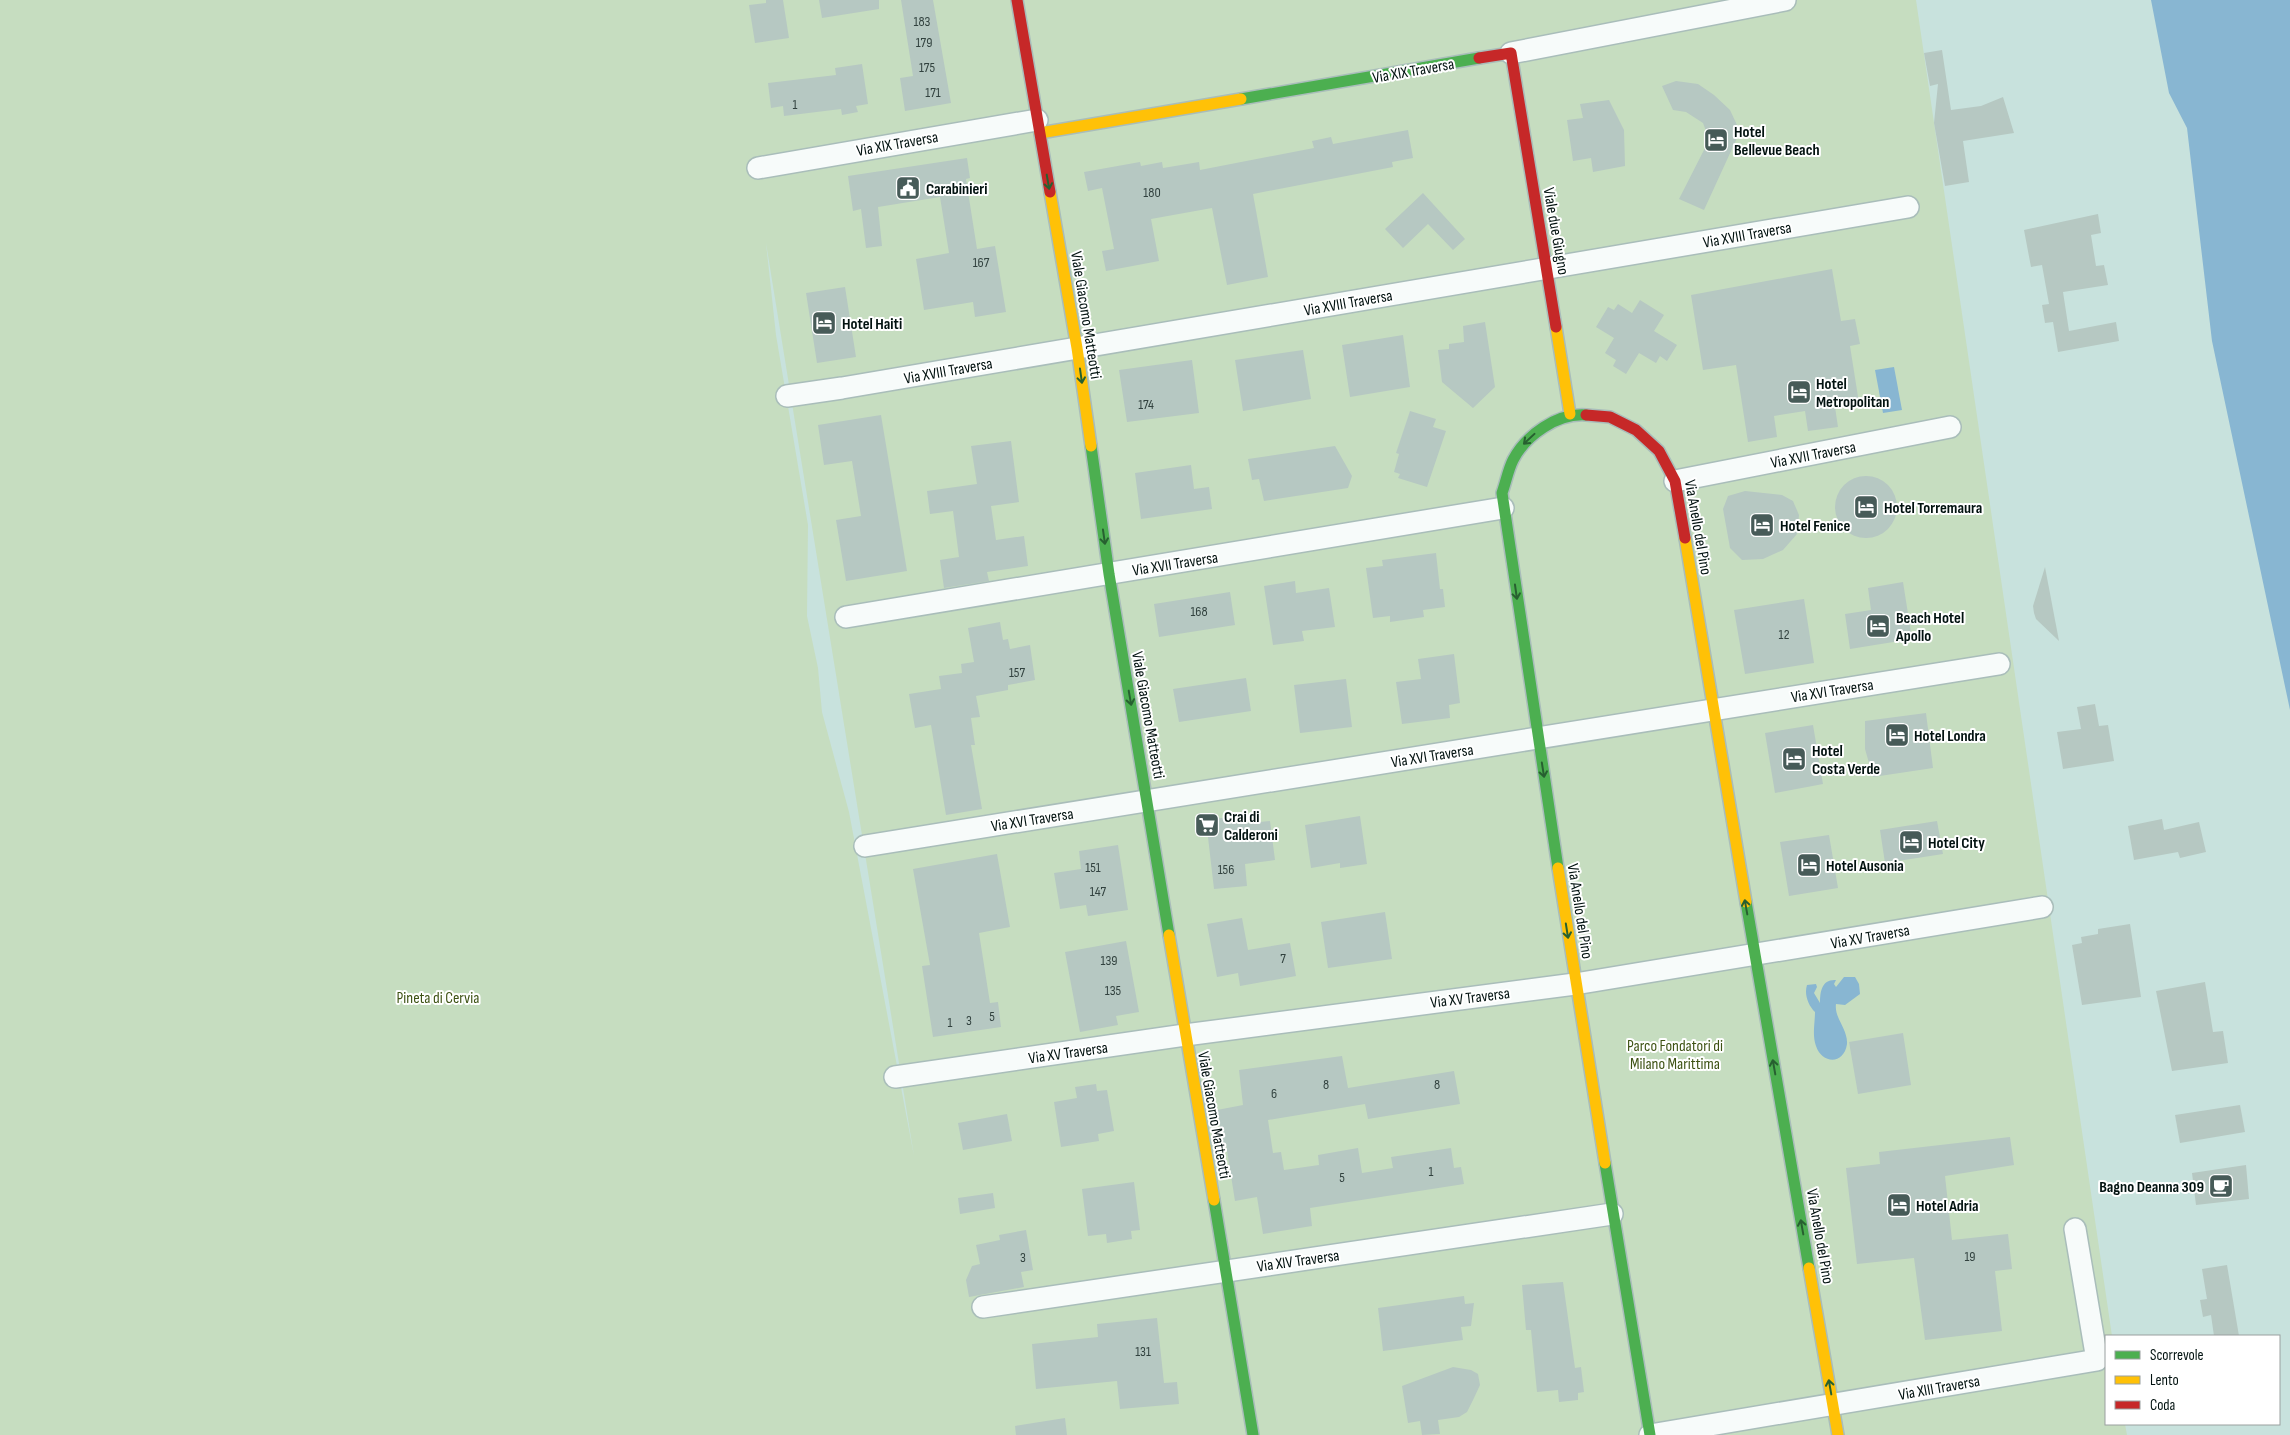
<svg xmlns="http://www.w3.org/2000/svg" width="2290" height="1435" font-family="'Sofia Sans Condensed',sans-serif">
<rect width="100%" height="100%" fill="#c8e2dd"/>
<!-- green -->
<path fill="#c6ddc0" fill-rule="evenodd" d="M0 0H1916L2112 1336H2106V1424H2125L2127 1435H0ZM766 243 914 1156 849 812 822 712 818 668 807 616 808 525 776 335Z"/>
<!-- water -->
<g fill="#88b6d2">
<path d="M2151 0H2290V710L2212 341 2187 128 2169 93Z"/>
<path d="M1894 367 1902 410 1883 413 1875 370Z"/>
<path d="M1844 977H1855L1859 984 1860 994 1845 1005 1836 1004C1834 1018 1848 1029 1847 1044 1844 1065 1822 1064 1816 1046 1812 1035 1815 1023 1815 1012 1808 1005 1804 994 1807 985L1816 984 1817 987 1814 993 1820 1003C1820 991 1822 979 1836 980L1834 984 1836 987Z"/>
</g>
<!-- building -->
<g fill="#b6c8c2">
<path d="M766 0H783L789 38 755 43 749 5 766 3Z"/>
<path d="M819 0H879V9L822 18Z"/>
<path d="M901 0H933L951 103 905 111 900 78 913 76Z"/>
<path d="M1942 50 1951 110 1981 106 2003 97 2014 133 1963 141 1969 182 1945 186 1934 123 1938 84 1930 86 1924 53Z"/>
<path d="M862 64 868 104 856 106 858 112 842 115 841 109 784 116 783 106 771 108 768 83 836 75 835 68Z"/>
<path d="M1676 81 1698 84 1714 95 1730 110 1737 125V138L1704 210 1679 199 1705 148 1707 134 1703 123 1686 112 1673 110 1662 86Z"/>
<path d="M1609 100 1624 130 1625 166 1593 172 1591 158 1573 161 1567 120 1583 118 1580 104Z"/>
<path d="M1408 130 1413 158 1392 162 1393 167 1253 194 1268 277 1227 285 1212 208 1151 219 1159 261 1106 271 1102 251 1114 249 1102 188 1088 191 1084 172 1140 162 1141 166 1162 162 1163 168 1199 162 1200 170 1314 148 1312 141 1331 137 1333 144Z"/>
<path d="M967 158 970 178 966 179 977 249 995 246 1006 312 975 317 973 302 924 310 916 259 949 253 940 197 878 207 882 246 866 248 861 209 853 211 848 176Z"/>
<path d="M1423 193 1465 239 1453 250 1428 224 1403 248 1385 229Z"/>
<path d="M2098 214 2101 233 2091 235 2096 266 2104 265 2108 285 2063 292 2069 331 2116 322 2119 341 2058 352 2053 322 2045 323 2042 305 2049 304 2042 265 2031 267 2024 230Z"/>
<path d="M1832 269 1841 321 1855 319 1860 344 1850 346 1859 403 1835 407 1838 427 1808 431 1805 411 1774 416 1777 437 1748 442 1736 365 1703 370 1691 295Z"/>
<path d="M845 287 856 357 817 363 806 293Z"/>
<path d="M1640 300 1664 315 1654 331 1677 345 1667 361 1660 356 1656 363 1639 353 1626 374 1613 366 1616 360 1605 353 1614 338 1596 327 1608 307 1614 310 1618 304 1632 313Z"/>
<path d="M1485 322 1495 387 1473 408 1442 382 1438 350 1449 349V344L1464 342 1463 326Z"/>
<path d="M1403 335 1410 387 1350 397 1342 345Z"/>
<path d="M1303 350 1311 399 1243 411 1235 360Z"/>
<path d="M1192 360 1199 413 1127 422 1119 370Z"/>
<path d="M1410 411 1436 419 1433 427 1446 431 1427 487 1398 478 1400 474 1394 472 1399 454 1396 453Z"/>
<path d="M881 415 907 571 846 581 836 520 861 516 852 461 824 465 818 425Z"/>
<path d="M1011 441 1019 502 991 506 996 540 1024 536 1028 566 987 572 989 581 944 588 940 560 959 557 953 511 930 514 927 491 977 484 971 446Z"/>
<path d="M1335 446 1352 476 1348 488 1264 501 1259 479 1252 480 1248 459Z"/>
<path d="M1191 465 1194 489 1209 487 1212 509 1141 519 1135 473Z"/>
<circle cx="1866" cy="507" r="31"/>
<path d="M1745 491 1782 495 1793 501 1799 515 1797 534 1783 550 1763 559 1742 560 1730 548 1723 509 1728 496Z"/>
<path d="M1436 553 1440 589H1443L1445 607 1423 610 1424 617 1390 622V616L1373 618 1366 568 1383 566 1382 560Z"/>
<path d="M2045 567 2059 641 2036 619 2034 613 2033 606Z"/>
<path d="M1295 581 1296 593 1329 588 1335 627 1302 631 1304 641 1273 645 1264 586Z"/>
<path d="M1903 582 1912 639 1850 649 1845 614 1871 610 1868 588Z"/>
<path d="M1230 592 1235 625 1159 637 1154 604Z"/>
<path d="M1804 599 1814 663 1745 674 1734 610Z"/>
<path d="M1000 622 1003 640 1008 639 1010 649 1030 645 1035 680 1008 685V690L976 696 980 717 971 718 975 745H971L982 809 946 815 931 725 915 728 909 694 941 689 939 676 962 673 961 664 974 662 968 628Z"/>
<path d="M1454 654 1460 703 1449 705 1450 718 1402 724 1396 682 1421 679 1418 659Z"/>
<path d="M1246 678 1251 711 1179 722 1173 689Z"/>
<path d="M1346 679 1352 727 1300 733 1294 685Z"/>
<path d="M2095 704 2099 726 2108 725 2114 761 2063 769 2057 732 2081 729 2077 707Z"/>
<path d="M1926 713 1933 768 1873 777 1865 749V721Z"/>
<path d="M1813 725 1823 784 1775 793 1765 733Z"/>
<path d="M1237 816V824L1270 821 1275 860 1245 864 1247 886 1214 889 1206 820Z"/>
<path d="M1360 816 1367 864 1340 868V863L1311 868 1305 825Z"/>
<path d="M2162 819 2164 830 2199 822 2206 852 2180 858 2178 852 2134 860 2128 826Z"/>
<path d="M1937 821 1943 854 1885 863 1880 830Z"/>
<path d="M1829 835 1838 888 1789 896 1780 842Z"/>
<path d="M1118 845 1128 910 1088 916 1086 905 1060 909 1054 873 1081 869 1079 851Z"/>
<path d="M997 854 1010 927 979 933 990 1003 998 1002 1001 1027 933 1037 922 966 930 965 913 869Z"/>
<path d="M1385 912 1392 959 1328 968 1321 922Z"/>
<path d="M1242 918 1248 950 1290 943 1296 976 1240 986 1238 973 1217 977 1207 924Z"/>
<path d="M2130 924 2141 997 2082 1005 2072 945 2082 943 2081 937 2098 934V929Z"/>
<path d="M1126 941 1139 1012 1116 1016 1118 1025 1080 1032 1065 952Z"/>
<path d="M2205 982 2213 1032 2223 1031 2228 1063 2172 1071 2156 991Z"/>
<path d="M1903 1033 1911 1085 1858 1094 1849 1042Z"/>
<path d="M1342 1056 1348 1088 1454 1071 1460 1104 1368 1119 1365 1104 1268 1120 1273 1153 1281 1152 1284 1170 1319 1165 1318 1155 1358 1148 1362 1173 1393 1168 1391 1157 1451 1148 1454 1168 1461 1167 1464 1184 1310 1208 1312 1226 1263 1234 1257 1197 1235 1201 1226 1144 1223 1145 1217 1110 1243 1105 1239 1070Z"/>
<path d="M1096 1084 1097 1091 1107 1090 1114 1131 1098 1134 1099 1141 1061 1147 1054 1102 1077 1098 1075 1087Z"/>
<path d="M2240 1105 2245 1132 2180 1143 2175 1115Z"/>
<path d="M1007 1114 1012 1141 963 1150 958 1123Z"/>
<path d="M2010 1137 2014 1165 1945 1176 1952 1240 2008 1234 2012 1269 1995 1271 2002 1331 1925 1340 1914 1258 1857 1264 1846 1168 1880 1164 1879 1152Z"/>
<path d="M2246 1165 2249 1199 2196 1205 2192 1173Z"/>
<path d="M1134 1182 1140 1230 1131 1231 1132 1239 1107 1243 1106 1234 1088 1236 1082 1189Z"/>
<path d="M993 1193 995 1208 960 1214 958 1198Z"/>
<path d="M1026 1230 1033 1270 1021 1272 1024 1287 969 1297 966 1280 972 1266 980 1264 976 1245 1000 1240 999 1235Z"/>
<path d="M2227 1265 2239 1336H2214L2211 1315 2203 1317 2200 1300 2207 1299 2202 1269Z"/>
<path d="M1563 1282 1575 1368 1581 1367 1584 1392 1578 1393V1400L1559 1402 1558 1390 1537 1392 1531 1330H1526L1522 1285Z"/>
<path d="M1464 1296 1465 1304 1474 1303 1471 1326 1461 1327 1463 1340 1383 1351 1378 1308Z"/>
<path d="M1157 1318 1164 1383 1177 1382 1179 1404 1120 1409 1117 1381 1036 1389 1032 1344 1098 1337 1097 1324Z"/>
<path d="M1453 1367 1471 1370 1478 1374 1480 1385 1474 1398 1467 1412 1459 1417 1438 1420 1440 1434 1422 1435 1420 1421 1408 1423 1402 1386Z"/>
<path d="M1065 1418 1067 1435H1016L1015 1426Z"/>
</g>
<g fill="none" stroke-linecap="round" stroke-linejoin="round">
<defs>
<g id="street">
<path d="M1511 53 1785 0"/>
<path d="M758 168 1037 120"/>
<path d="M787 396 842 388 1908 207"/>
<path d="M1675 481 1950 427"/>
<path d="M846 617 1503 508"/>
<path d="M865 846 1999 664"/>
<path d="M895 1077 1185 1035 1575 984 2042 907"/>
<path d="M983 1307 1612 1214"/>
<path d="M1650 1435 2097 1360 2075 1229"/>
</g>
<g id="fast">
<path d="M1241 99 1479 58"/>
<path d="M1091 446 1109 574 1169 935"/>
<path d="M1558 868 1502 493C1506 482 1508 470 1513 460 1526 435 1557 413 1586 415"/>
<path d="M1746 902 1809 1268"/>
<path d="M1605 1163 1650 1435"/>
<path d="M1214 1200 1253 1435"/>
</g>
<g id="slow">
<path d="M1040 133 1241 99"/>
<path d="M1050 192 1077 348 1091 446"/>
<path d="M1556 327 1570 414"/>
<path d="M1685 538 1746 902"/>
<path d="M1558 868 1605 1163"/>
<path d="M1169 935 1214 1200"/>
<path d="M1809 1268 1838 1435"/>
</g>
<g id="jam">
<path d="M1017 0 1050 192"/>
<path d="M1479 58 1511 53 1556 327"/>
<path d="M1586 415 1610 417 1636 430 1659 451 1675 481 1685 538"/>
</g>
</defs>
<!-- street casing -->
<use href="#street" stroke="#a9bdba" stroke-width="24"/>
<!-- fast casing -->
<use href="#fast" stroke="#a9bdba" stroke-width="14"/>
<!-- slow casing -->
<use href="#slow" stroke="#a9bdba" stroke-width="14"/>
<!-- jam casing -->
<use href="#jam" stroke="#a9bdba" stroke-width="14"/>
<!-- street -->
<use href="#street" stroke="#f7fbfa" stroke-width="21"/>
<!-- fast -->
<use href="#fast" stroke="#4caf50" stroke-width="11"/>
<!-- slow -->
<use href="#slow" stroke="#ffc107" stroke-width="11"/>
<!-- jam -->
<use href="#jam" stroke="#c62828" stroke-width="11"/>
</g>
<!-- one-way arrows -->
<defs><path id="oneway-shaft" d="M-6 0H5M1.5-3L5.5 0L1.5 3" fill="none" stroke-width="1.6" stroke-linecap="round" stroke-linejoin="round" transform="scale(1.25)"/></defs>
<g stroke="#276030">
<use href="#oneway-shaft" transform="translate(1048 182) rotate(80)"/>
<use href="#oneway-shaft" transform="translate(1081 376) rotate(82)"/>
<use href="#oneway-shaft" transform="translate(1529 439) rotate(137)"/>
<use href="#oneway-shaft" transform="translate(1104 537) rotate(82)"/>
<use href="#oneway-shaft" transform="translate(1516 592) rotate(82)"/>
<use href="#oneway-shaft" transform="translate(1130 698) rotate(80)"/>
<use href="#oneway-shaft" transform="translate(1543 770) rotate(81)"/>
<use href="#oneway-shaft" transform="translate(1746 907) rotate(-100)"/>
<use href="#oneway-shaft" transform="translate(1567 931) rotate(81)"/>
<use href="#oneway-shaft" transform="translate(1774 1067) rotate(-100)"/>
<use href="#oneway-shaft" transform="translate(1802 1227) rotate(-100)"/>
<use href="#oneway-shaft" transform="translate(1830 1387) rotate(-100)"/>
</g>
<!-- icons -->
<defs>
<symbol id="hotel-square" viewBox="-11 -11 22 22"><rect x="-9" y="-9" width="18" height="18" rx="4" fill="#475b58" stroke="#fff"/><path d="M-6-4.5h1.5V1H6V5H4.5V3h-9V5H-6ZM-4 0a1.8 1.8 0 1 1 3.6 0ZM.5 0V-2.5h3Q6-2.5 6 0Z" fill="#fff"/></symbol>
<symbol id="civic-square" viewBox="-11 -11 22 22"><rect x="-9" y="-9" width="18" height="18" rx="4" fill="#475b58" stroke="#fff"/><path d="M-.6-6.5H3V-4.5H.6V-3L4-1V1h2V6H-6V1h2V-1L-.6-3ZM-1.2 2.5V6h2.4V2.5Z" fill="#fff"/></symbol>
<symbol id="supermarket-square" viewBox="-11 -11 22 22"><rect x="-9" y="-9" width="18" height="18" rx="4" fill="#475b58" stroke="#fff"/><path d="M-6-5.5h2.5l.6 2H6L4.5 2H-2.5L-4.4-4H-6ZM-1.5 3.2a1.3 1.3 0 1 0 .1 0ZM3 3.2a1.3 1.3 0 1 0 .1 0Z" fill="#fff"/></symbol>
<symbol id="cafe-square" viewBox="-11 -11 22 22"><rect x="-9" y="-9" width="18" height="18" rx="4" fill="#475b58" stroke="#fff"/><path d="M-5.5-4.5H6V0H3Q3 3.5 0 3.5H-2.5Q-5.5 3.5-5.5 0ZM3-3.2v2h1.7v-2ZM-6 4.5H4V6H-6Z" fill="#fff"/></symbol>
</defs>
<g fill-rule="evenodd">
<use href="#hotel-square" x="1702" y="126" width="28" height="28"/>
<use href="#civic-square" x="894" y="174" width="28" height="28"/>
<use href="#hotel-square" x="810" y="309" width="28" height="28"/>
<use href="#hotel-square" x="1785" y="378" width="28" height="28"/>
<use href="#hotel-square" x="1852" y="493" width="28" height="28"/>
<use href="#hotel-square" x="1748" y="511" width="28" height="28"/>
<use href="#hotel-square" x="1864" y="612" width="28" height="28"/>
<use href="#hotel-square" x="1883" y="721" width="28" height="28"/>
<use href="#hotel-square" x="1780" y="745" width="28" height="28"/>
<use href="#supermarket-square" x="1193" y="811" width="28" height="28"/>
<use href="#hotel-square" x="1897" y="828" width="28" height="28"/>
<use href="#hotel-square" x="1795" y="851" width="28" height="28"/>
<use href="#cafe-square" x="2207" y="1172" width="28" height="28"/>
<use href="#hotel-square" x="1885" y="1191" width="28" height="28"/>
</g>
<g text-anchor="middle" stroke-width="4" stroke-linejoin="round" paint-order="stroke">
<!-- number labels -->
<g font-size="14" fill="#32423f">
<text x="922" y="26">183</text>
<text x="924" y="47">179</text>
<text x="927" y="72">175</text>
<text x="933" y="97">171</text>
<text x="795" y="109">1</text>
<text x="1152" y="197">180</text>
<text x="981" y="267">167</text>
<text x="1146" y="409">174</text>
<text x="1199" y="616">168</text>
<text x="1784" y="639">12</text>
<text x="1017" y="677">157</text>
<text x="1093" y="872">151</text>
<text x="1226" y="874">156</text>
<text x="1098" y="896">147</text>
<text x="1283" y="963">7</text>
<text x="1109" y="965">139</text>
<text x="1113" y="995">135</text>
<text x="992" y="1021">5</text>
<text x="969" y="1025">3</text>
<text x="950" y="1027">1</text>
<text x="1326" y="1089">8</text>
<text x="1437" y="1089">8</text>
<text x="1274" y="1098">6</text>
<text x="1431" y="1176">1</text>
<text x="1342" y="1182">5</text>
<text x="1970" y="1261">19</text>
<text x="1023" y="1262">3</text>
<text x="1143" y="1356">131</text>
</g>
<!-- street labels -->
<g font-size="16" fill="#021210" stroke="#fff">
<text transform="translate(1413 70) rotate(-10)" y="6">Via XIX Traversa</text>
<text transform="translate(897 143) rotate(-10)" y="6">Via XIX Traversa</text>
<text transform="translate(1557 231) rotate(80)" y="6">Viale due Giugno</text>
<text transform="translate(1747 234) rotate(-10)" y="6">Via XVIII Traversa</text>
<text transform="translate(1348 302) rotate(-10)" y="6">Via XVIII Traversa</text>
<text transform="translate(1087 315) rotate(81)" y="6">Viale Giacomo Matteotti</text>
<text transform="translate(948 370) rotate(-10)" y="6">Via XVIII Traversa</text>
<text transform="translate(1813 454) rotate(-11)" y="6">Via XVII Traversa</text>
<text transform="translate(1699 527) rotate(80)" y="6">Via Anello del Pino</text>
<text transform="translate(1175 563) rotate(-9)" y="6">Via XVII Traversa</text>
<text transform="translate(1832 690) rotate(-9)" y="6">Via XVI Traversa</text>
<text transform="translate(1149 715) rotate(80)" y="6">Viale Giacomo Matteotti</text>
<text transform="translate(1432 755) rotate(-9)" y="6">Via XVI Traversa</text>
<text transform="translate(1032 819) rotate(-9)" y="6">Via XVI Traversa</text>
<text transform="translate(1581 911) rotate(81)" y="6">Via Anello del Pino</text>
<text transform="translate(1870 936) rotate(-10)" y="6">Via XV Traversa</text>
<text transform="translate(1470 997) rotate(-7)" y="6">Via XV Traversa</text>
<text transform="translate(1068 1052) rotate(-8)" y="6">Via XV Traversa</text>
<text transform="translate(1215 1115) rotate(80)" y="6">Viale Giacomo Matteotti</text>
<text transform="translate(1821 1236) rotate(80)" y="6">Via Anello del Pino</text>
<text transform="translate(1298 1260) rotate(-8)" y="6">Via XIV Traversa</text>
<text transform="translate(1939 1387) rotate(-10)" y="6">Via XIII Traversa</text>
</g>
<!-- poi labels -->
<g font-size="16" font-weight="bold" fill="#021210" stroke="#fff" text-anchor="start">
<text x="1734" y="137">Hotel<tspan x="1734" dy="18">Bellevue Beach</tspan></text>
<text x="926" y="194">Carabinieri</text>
<text x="842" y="329">Hotel Haiti</text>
<text x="1816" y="389">Hotel<tspan x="1816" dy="18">Metropolitan</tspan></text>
<text x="1884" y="513">Hotel Torremaura</text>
<text x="1780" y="531">Hotel Fenice</text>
<text x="1896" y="623">Beach Hotel<tspan x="1896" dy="18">Apollo</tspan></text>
<text x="1914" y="741">Hotel Londra</text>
<text x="1812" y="756">Hotel<tspan x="1812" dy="18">Costa Verde</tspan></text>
<text x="1224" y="822">Crai di<tspan x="1224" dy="18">Calderoni</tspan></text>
<text x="1928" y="848">Hotel City</text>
<text x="1826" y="871">Hotel Ausonia</text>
<text x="2204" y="1192" text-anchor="end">Bagno Deanna 309</text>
<text x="1916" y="1211">Hotel Adria</text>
</g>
<!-- park labels -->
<g font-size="16" fill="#3d5213" stroke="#fff">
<text x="438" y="1003">Pineta di Cervia</text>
<text x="1675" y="1051">Parco Fondatori di<tspan x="1675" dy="18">Milano Marittima</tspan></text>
</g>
</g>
<!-- legend -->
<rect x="2105" y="1335" width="175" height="90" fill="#ffffff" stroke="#9aa09f"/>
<rect x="2115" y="1351" width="25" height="8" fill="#4caf50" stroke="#9aa09f"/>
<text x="2150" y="1360" font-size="15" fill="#021210">Scorrevole</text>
<rect x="2115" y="1376" width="25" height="8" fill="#ffc107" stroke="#9aa09f"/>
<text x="2150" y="1385" font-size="15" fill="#021210">Lento</text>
<rect x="2115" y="1401" width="25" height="8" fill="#c62828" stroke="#9aa09f"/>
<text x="2150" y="1410" font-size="15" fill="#021210">Coda</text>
</svg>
